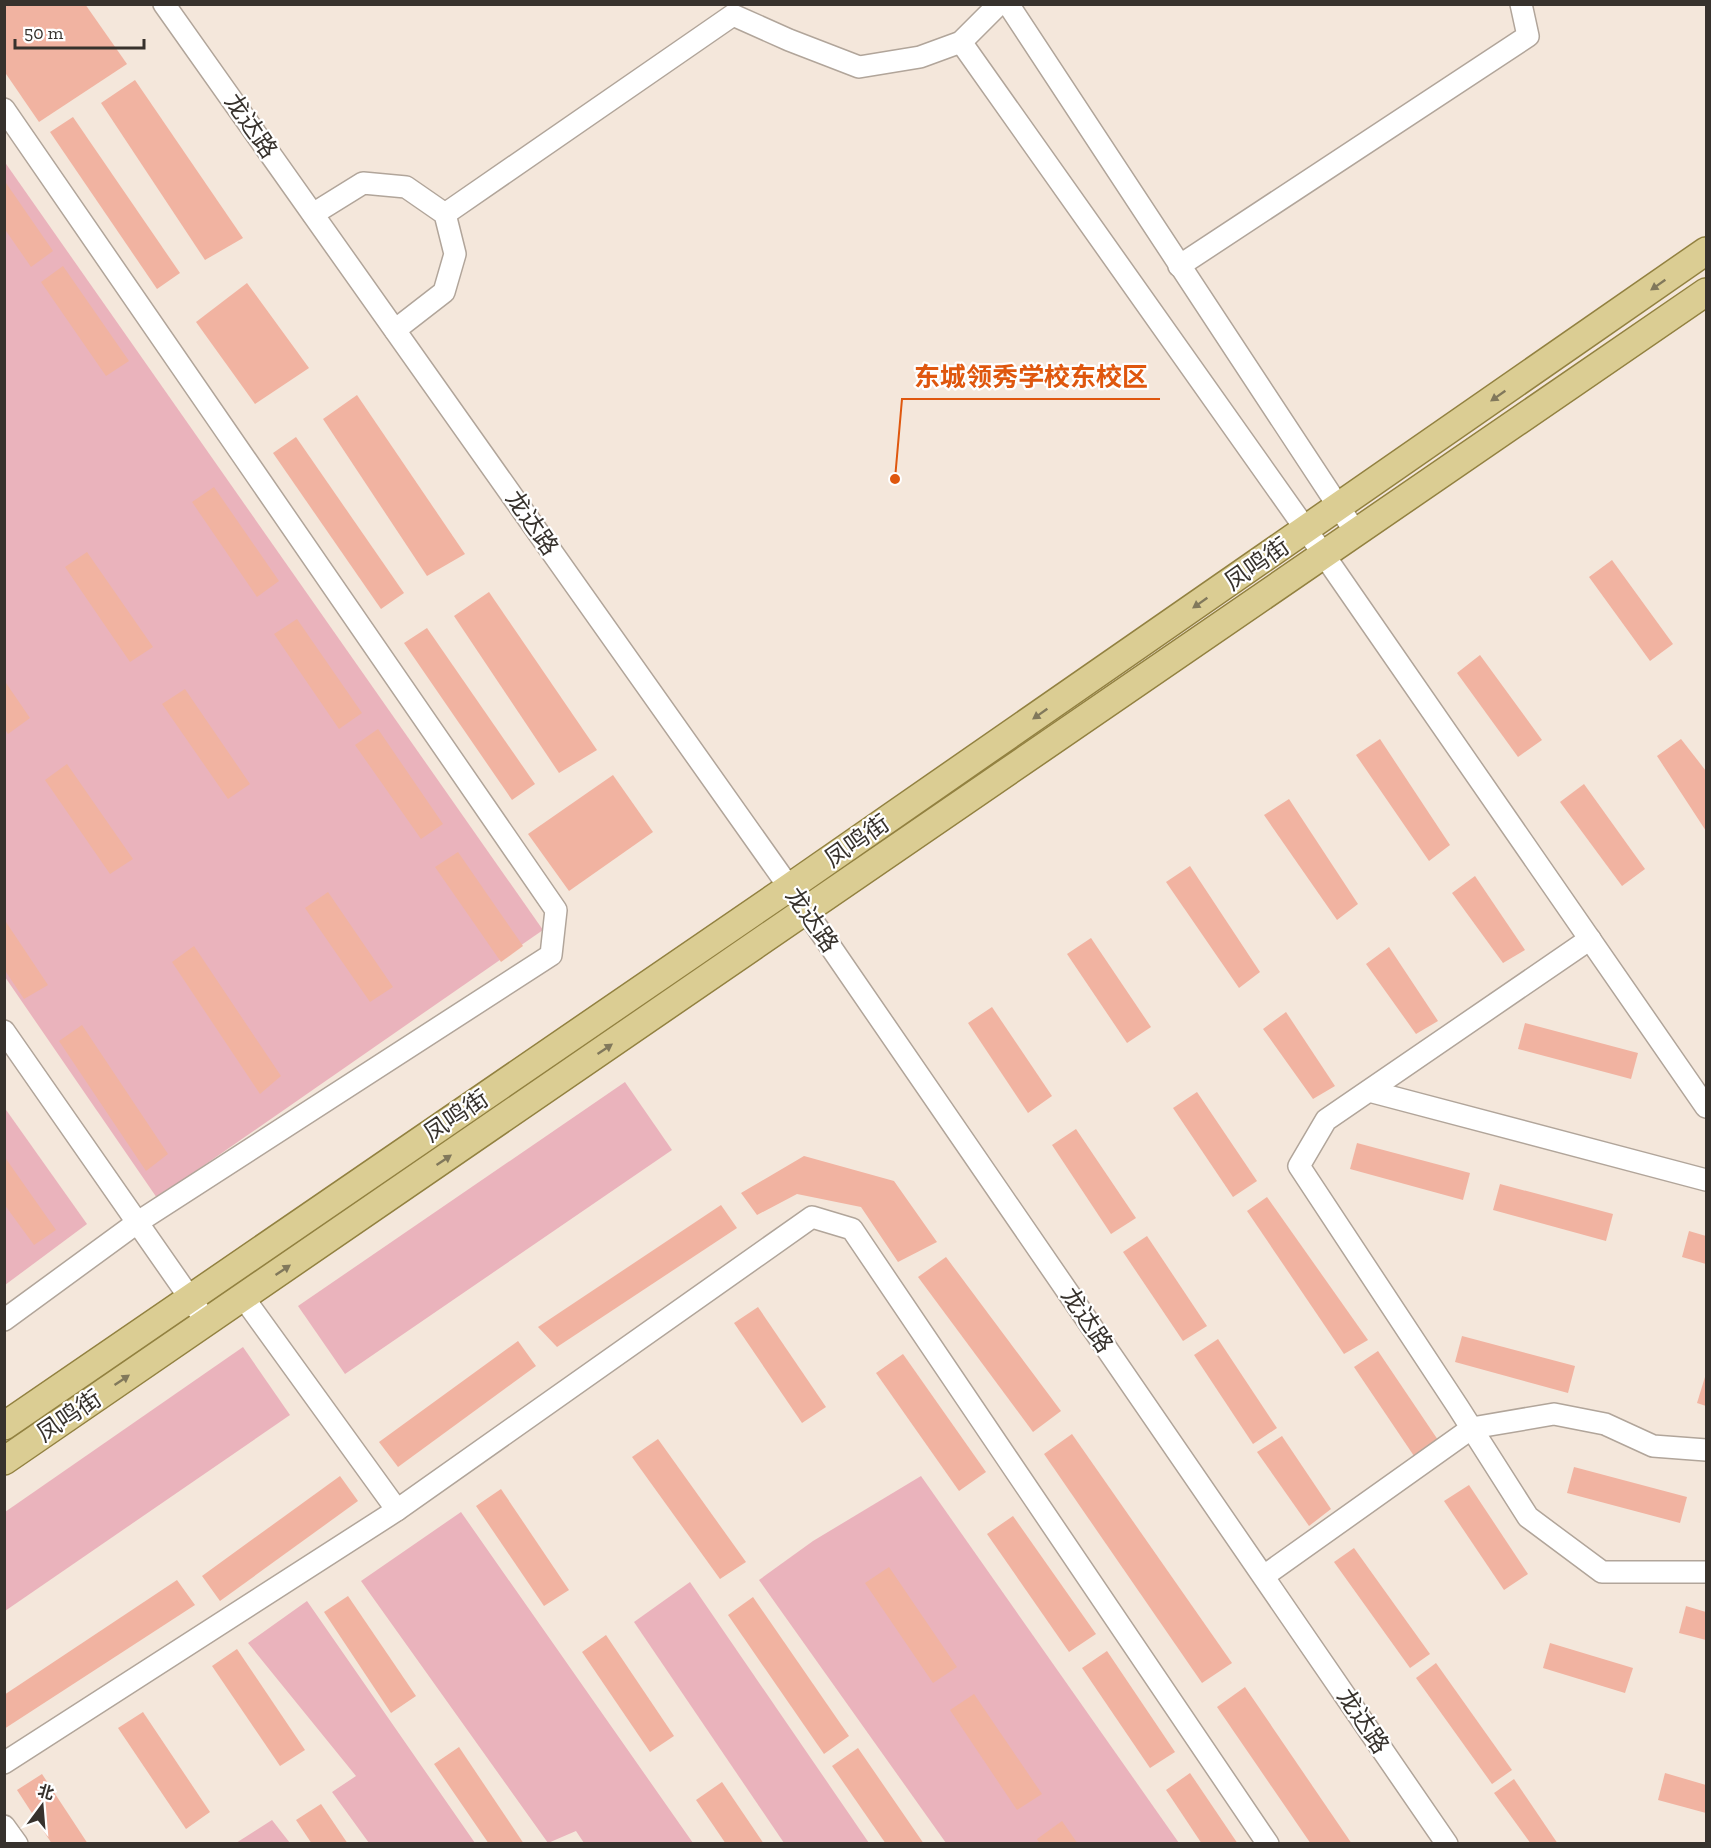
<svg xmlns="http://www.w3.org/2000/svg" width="1711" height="1848" font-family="'Zilla Slab','Noto Sans SC',serif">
<rect width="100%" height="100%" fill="#f4e7db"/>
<!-- green -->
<g fill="#eab3bc">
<path d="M4 161 543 930 157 1198 5 977Z"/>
<path d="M625 1082 672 1150 345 1374 298 1306Z"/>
<path d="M4 1107 87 1224 5 1285H4Z"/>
<path d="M243 1347 290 1415 5 1611V1512Z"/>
<path d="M921 1476 1179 1843H946L759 1580 813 1541Z"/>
<path d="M461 1512 693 1843H584L576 1831 548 1843 361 1581Z"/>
<path d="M690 1582 869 1843H784L634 1622Z"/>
<path d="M307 1601 475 1843H369L332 1792 356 1776 248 1643Z"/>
<path d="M272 1820 290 1843H236Z"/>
</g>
<!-- building -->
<g fill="#f1b3a1">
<path d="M4 4H85L127 64 39 122 4 71Z"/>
<path d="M135 80 243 238 205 260 101 103Z"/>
<path d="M73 117 180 273 157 289 50 132Z"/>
<path d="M4 180 53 251 31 267 4 228Z"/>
<path d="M63 266 129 361 106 376 41 282Z"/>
<path d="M247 283 309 368 255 404 196 322Z"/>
<path d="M357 395 465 554 427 576 323 419Z"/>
<path d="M296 437 404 593 381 609 273 453Z"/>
<path d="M214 487 279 581 257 597 192 502Z"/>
<path d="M87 552 153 647 130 662 65 567Z"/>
<path d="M1612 560 1673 644 1650 661 1589 577Z"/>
<path d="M489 592 597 750 559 773 454 616Z"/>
<path d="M297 619 362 713 339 729 274 634Z"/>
<path d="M427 628 535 784 512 800 404 643Z"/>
<path d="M1480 655 1542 740 1518 757 1457 673Z"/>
<path d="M4 680 30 718 8 734 4 728Z"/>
<path d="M185 689 250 784 228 799 162 704Z"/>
<path d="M378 729 443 824 421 839 355 745Z"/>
<path d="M1380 739 1450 845 1429 861 1356 755Z"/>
<path d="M1681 739 1706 771V831L1657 756Z"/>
<path d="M67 764 133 859 110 874 45 780Z"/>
<path d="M613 775 653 832 569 891 528 834Z"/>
<path d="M1584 784 1645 869 1622 886 1560 802Z"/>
<path d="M1289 799 1358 904 1337 920 1264 815Z"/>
<path d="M458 852 523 946 501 962 435 867Z"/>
<path d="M1190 866 1260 972 1239 988 1166 882Z"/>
<path d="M1475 876 1525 950 1503 963 1452 893Z"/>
<path d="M328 892 393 987 370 1002 305 908Z"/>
<path d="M4 919 48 985 24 999 4 969Z"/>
<path d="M1091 938 1151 1027 1127 1043 1067 954Z"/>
<path d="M194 946 281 1076 260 1094 172 962Z"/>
<path d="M1389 947 1438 1021 1416 1034 1366 964Z"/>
<path d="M992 1007 1052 1096 1028 1113 968 1023Z"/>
<path d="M1286 1012 1335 1086 1313 1099 1263 1029Z"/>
<path d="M1525 1023 1638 1053 1631 1079 1518 1049Z"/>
<path d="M82 1025 168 1154 146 1171 59 1041Z"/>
<path d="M1197 1092 1257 1181 1233 1197 1173 1108Z"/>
<path d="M1076 1129 1136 1218 1111 1234 1052 1145Z"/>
<path d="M1357 1143 1470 1173 1463 1200 1350 1169Z"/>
<path d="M4 1156 56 1230 34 1245 4 1204Z"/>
<path d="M804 1156 894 1181 937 1242 898 1262 861 1207 797 1194 757 1215 741 1193Z"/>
<path d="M1500 1184 1613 1214 1606 1241 1493 1210Z"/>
<path d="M1267 1197 1368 1340 1344 1354 1247 1211Z"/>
<path d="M721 1205 737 1228 557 1347 538 1327Z"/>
<path d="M1689 1231 1706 1236V1264L1682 1257Z"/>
<path d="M1147 1236 1207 1326 1183 1341 1123 1252Z"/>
<path d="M946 1257 1061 1411 1033 1432 918 1277Z"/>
<path d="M758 1307 826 1407 802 1423 734 1323Z"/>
<path d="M1462 1336 1575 1366 1568 1393 1455 1362Z"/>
<path d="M1218 1339 1277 1428 1253 1444 1194 1355Z"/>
<path d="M518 1341 536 1366 398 1467 379 1442Z"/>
<path d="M1378 1351 1438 1440 1414 1456 1354 1367Z"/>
<path d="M903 1354 986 1472 959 1491 876 1373Z"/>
<path d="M1705 1377H1706V1406L1697 1403Z"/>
<path d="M1072 1434 1232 1663 1202 1683 1044 1454Z"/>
<path d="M1282 1436 1331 1509 1309 1526 1257 1452Z"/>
<path d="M658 1439 746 1562 720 1579 632 1457Z"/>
<path d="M1574 1467 1687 1497 1680 1523 1567 1493Z"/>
<path d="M340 1476 358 1501 220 1601 202 1576Z"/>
<path d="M1469 1485 1528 1574 1504 1590 1444 1501Z"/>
<path d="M501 1489 569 1590 544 1606 476 1506Z"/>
<path d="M1013 1516 1096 1634 1069 1652 987 1534Z"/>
<path d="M1354 1548 1430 1654 1410 1668 1334 1562Z"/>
<path d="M889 1567 957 1667 933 1683 865 1583Z"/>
<path d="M177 1580 195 1605 4 1729V1695Z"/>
<path d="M348 1596 416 1696 391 1713 324 1612Z"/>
<path d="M753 1597 849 1736 824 1754 728 1615Z"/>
<path d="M1686 1606 1706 1612V1640L1679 1633Z"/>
<path d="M606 1635 674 1736 650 1752 582 1652Z"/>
<path d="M1550 1643 1633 1668 1625 1693 1543 1668Z"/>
<path d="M237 1649 305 1750 280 1766 212 1666Z"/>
<path d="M1107 1651 1175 1752 1150 1768 1082 1668Z"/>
<path d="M1436 1663 1512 1770 1492 1784 1416 1678Z"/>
<path d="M1245 1687 1352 1844H1311L1217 1707Z"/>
<path d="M974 1694 1042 1794 1017 1810 950 1710Z"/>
<path d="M143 1712 210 1812 186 1829 118 1728Z"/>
<path d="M459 1747 524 1844H489L434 1764Z"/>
<path d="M858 1748 924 1844H886L832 1766Z"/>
<path d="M1190 1773 1238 1844H1202L1166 1790Z"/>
<path d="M1665 1773 1706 1785V1813L1658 1800Z"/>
<path d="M42 1774 88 1844H52L17 1790Z"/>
<path d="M1514 1779 1558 1844H1531L1494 1793Z"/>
<path d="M722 1782 764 1844H726L696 1800Z"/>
<path d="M321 1804 348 1844H312L296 1820Z"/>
<path d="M1062 1821 1078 1844H1040L1037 1839Z"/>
</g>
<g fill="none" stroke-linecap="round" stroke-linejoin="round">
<defs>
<g id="minor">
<path d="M164 4 806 911 1447 1844"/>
<path d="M1008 4 1356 533"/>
<path d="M961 42 1324 555 1706 1107"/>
<path d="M4 109 556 910 551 955 138 1222 4 1320"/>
<path d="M313 214 363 183 406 187 445 214 455 254 444 292 395 330"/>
<path d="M445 214 733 15 789 40 859 67 920 57 961 42 999 4"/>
<path d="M1179 266 1528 36 1521 4"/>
<path d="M1590 939 1326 1120 1299 1166 1458 1407 1528 1517 1602 1572H1706"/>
<path d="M4 1031 199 1311"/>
<path d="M1369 1091 1706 1180"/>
<path d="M243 1297 397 1510 812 1217 852 1229 1268 1844"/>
<path d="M1264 1576 1472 1428 1554 1414 1605 1424 1653 1446 1706 1450"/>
<path d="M4 1763 397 1510"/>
<path d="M4 1826 17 1844"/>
</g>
<g id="major">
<path d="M4 1426 790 887 1706 251"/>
<path d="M4 1461 1706 292"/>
</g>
</defs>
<!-- minor casing -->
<use href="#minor" stroke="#b1a59a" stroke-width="24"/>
<!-- major casing -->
<use href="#major" stroke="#928140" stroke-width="30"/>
<!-- minor -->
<use href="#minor" stroke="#fff" stroke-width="21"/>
<!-- major -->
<use href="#major" stroke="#dbcd93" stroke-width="27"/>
</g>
<!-- one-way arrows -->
<defs><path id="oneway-solid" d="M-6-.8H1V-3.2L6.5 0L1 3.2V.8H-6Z" transform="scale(1.5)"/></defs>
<g fill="#81785b">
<use href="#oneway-solid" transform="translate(1658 285) rotate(145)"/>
<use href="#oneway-solid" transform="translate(1498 396) rotate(145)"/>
<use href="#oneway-solid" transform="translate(1200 603) rotate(145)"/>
<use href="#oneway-solid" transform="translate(1040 714) rotate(145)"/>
<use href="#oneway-solid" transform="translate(605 1049) rotate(-34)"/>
<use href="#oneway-solid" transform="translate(444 1160) rotate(-34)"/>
<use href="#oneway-solid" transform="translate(283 1270) rotate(-34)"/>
<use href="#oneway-solid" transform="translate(122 1380) rotate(-34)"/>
</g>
<g text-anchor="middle" stroke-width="4.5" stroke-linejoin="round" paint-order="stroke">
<!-- street labels -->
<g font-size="24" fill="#37322d" stroke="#fff">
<text transform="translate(251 126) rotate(55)" y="8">龙达路</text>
<text transform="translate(532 523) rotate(55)" y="8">龙达路</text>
<text transform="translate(1257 564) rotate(-35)" y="8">凤鸣街</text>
<text transform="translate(857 841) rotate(-35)" y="8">凤鸣街</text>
<text transform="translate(812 920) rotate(55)" y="8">龙达路</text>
<text transform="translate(456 1116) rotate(-34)" y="8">凤鸣街</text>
<text transform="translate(1087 1320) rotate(56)" y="8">龙达路</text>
<text transform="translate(69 1416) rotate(-34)" y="8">凤鸣街</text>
<text transform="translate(1363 1721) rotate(56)" y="8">龙达路</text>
</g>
</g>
<!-- callouts -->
<path fill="none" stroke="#df570e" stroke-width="2" d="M895 479L902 399H1160"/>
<circle fill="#df570e" stroke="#fff" stroke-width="2" cx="895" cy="479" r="6"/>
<g font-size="26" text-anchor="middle" font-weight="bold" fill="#df570e" stroke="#fff" stroke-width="4.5" stroke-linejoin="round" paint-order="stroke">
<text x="1031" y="386">东城领秀学校东校区</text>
</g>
<!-- border -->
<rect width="1711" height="1848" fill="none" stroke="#37322d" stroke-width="12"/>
<!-- north arrow -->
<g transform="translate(42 1806) rotate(16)" stroke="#ffffff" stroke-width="4.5" paint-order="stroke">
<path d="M0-4.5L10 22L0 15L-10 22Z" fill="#37322d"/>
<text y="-9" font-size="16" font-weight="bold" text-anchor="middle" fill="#37322d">北</text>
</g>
<!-- scale -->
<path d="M15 39v9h129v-9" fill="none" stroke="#37322d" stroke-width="3"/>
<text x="24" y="39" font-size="18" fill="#37322d" stroke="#ffffff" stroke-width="4.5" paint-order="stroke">50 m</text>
</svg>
